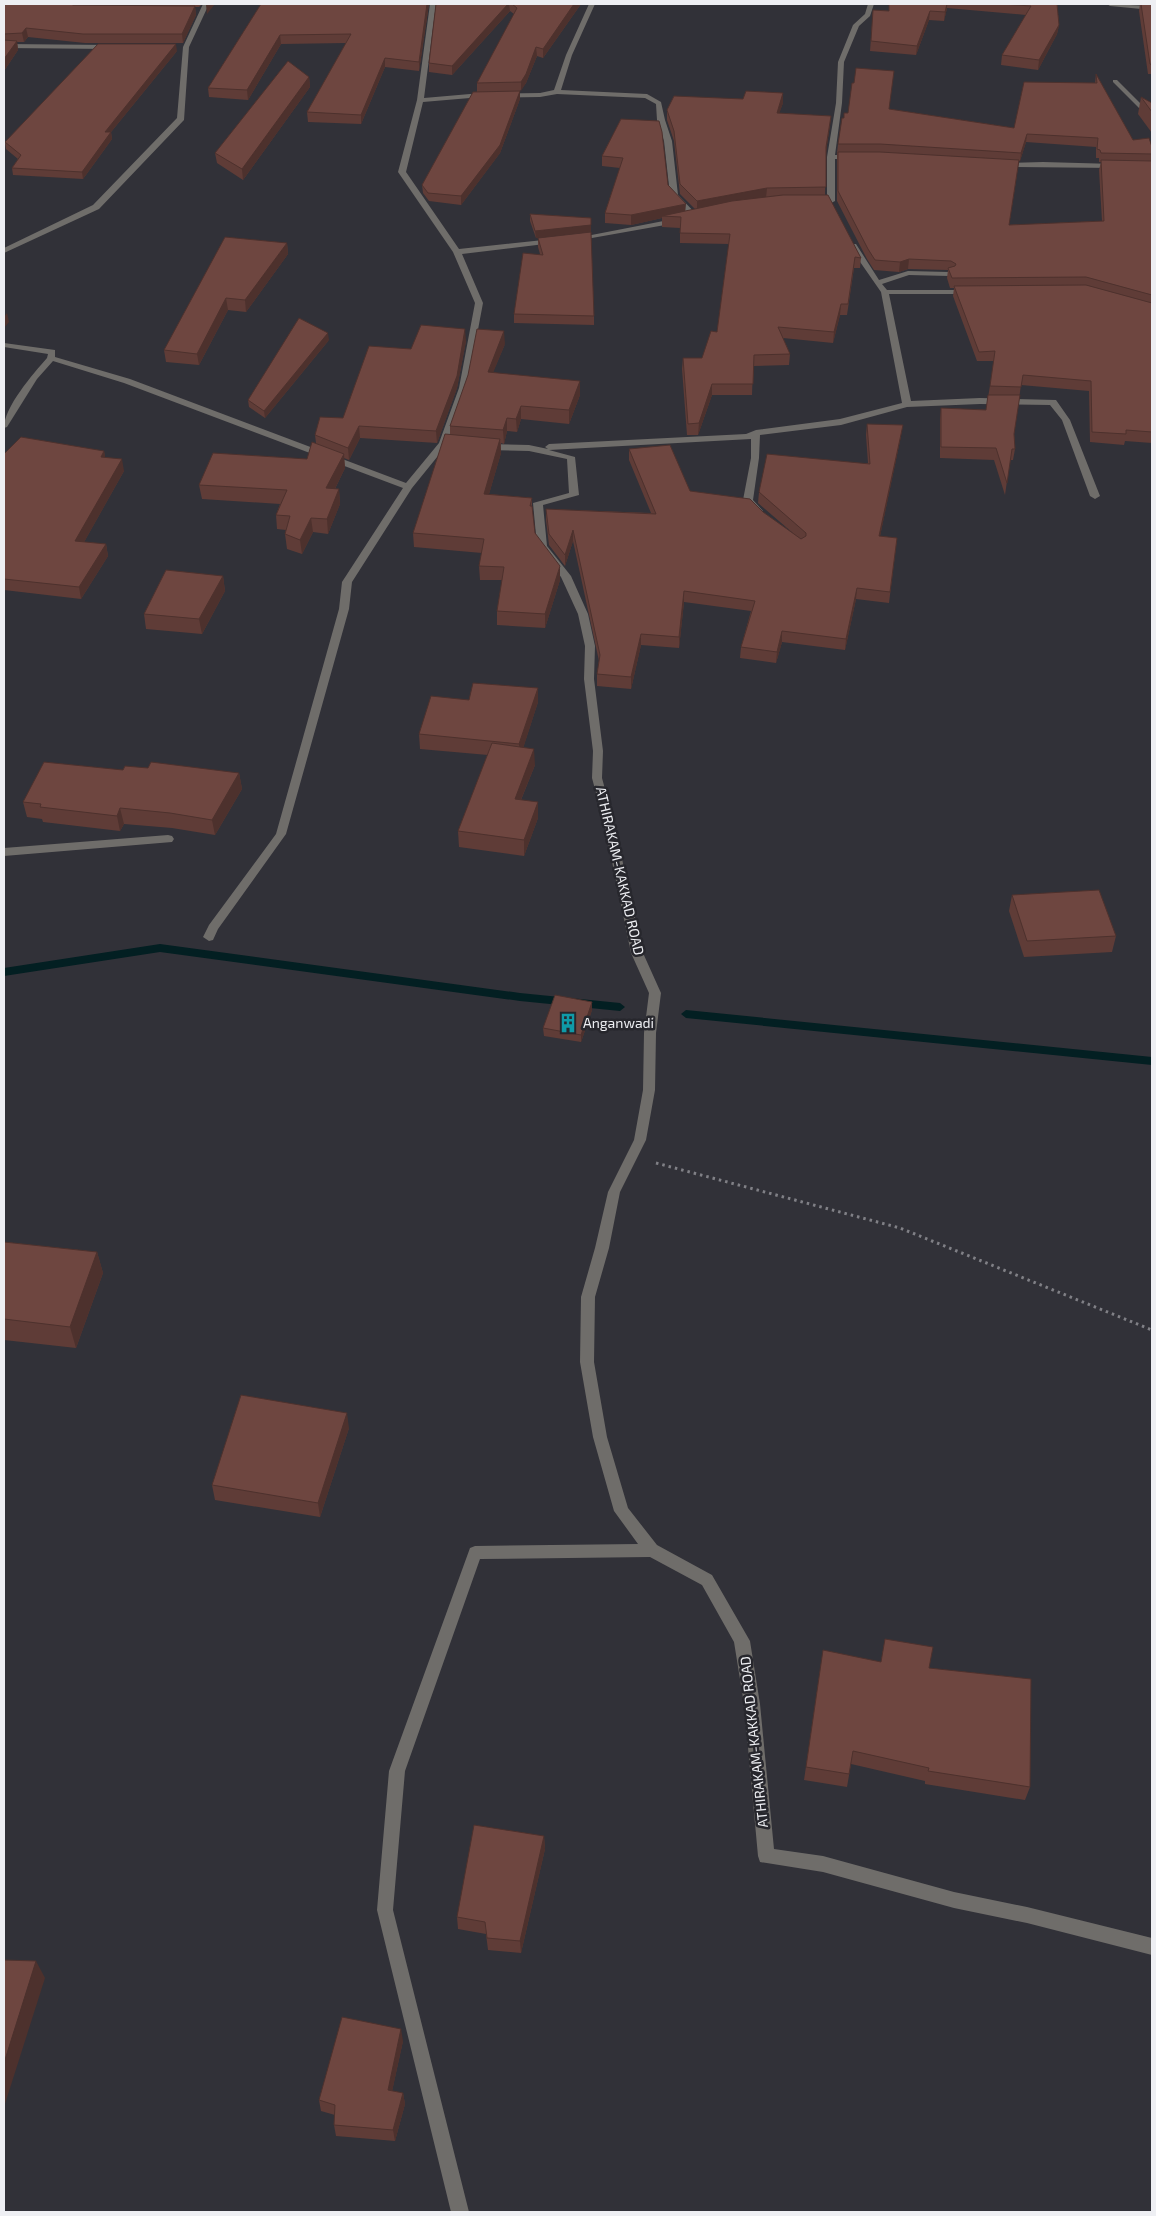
<svg xmlns="http://www.w3.org/2000/svg" width="1156" height="2216" font-family="'Exo 2',sans-serif">
<rect width="100%" height="100%" fill="#313138"/>
<g fill="none" stroke-linecap="round" stroke-linejoin="round">
<!-- stream -->
<g fill="#031f22" fill-rule="evenodd">
<path d="M160 944 520 993 620 1003 625 1007 620 1011 520 1001 160 952 4 976V968Z"/>
<path d="M686 1010 1152 1057V1065L686 1018 681 1014Z"/>
</g>
<!-- path -->
<path stroke="#808086" stroke-width="3" stroke-dasharray="2.5 4" stroke-linecap="butt" d="M656 1163 900 1228 1152 1330"/>
<!-- street -->
<g fill="#6f6d6a" fill-rule="evenodd">
<path d="M203 4H209L189 47 184 120 99 209 4 253V248L93 205 177 118 183 47Z"/>
<path d="M430 4H436L424 98 470 94 540 93 554 90 566 55 589 4H595L572 55 561 90 647 94 661 102 665 120 672 141 678 195 697 215 690 217 670 195 664 141 657 120 656 104 645 98 557 94 540 97 470 98 423 102 406 172 459 249 553 239 557 241 553 243 462 254 483 303 467 388 448 440 454 443 446 446 412 488 352 582 349 609 286 834 218 929 213 940 209 941 203 937 209 925 276 834 339 609 342 582 403 488 124 383 53 361 37 379 7 427 4 428C4 407 33 374 47 358L48 354 4 347V343L55 350V357L130 379 406 483 439 443 459 388 475 303 453 252 398 172 417 100Z"/>
<path d="M868 4H874L870 16 859 26 844 62 842 103 835 155H853L857 157 853 159H835V201L831 203 827 201V157L836 103 838 62 853 25 865 14Z"/>
<path d="M1107 4 1152 6V10L1110 6Z"/>
<path d="M4 44 111 45 114 47 111 49 4 48Z"/>
<path d="M1113 80H1117L1152 115V121L1113 82Z"/>
<path d="M1043 162 1115 164 1119 166 1115 168 1003 167 999 165 1003 163Z"/>
<path d="M679 218H682V222L575 241 571 239Z"/>
<path d="M850 244H856L879 280 908 271 949 272 953 274 949 276 909 275 882 284 887 290H970L974 292 970 294H889L911 401 980 398 1056 400 1070 420 1100 496 1095 499 1090 496 1062 420 1050 405 980 404 907 407 841 425 760 435 759 458 753 500 763 511 758 514 755 513 743 500 751 458V439L549 450 575 457 579 495 543 505 547 546 571 576 588 614 595 646 594 679 603 751 602 778 614 823 643 953 661 993 656 1033 655 1090 646 1140 620 1192 609 1248 595 1297 594 1362 607 1437 628 1508 657 1545 712 1575 750 1641 760 1704 774 1849 823 1856 954 1892 1027 1907 1152 1938V1955L1027 1923 954 1908 823 1872 760 1862 758 1856 744 1704 734 1642 702 1585 650 1557 480 1559 405 1771 393 1910 469 2212H451L377 1910 389 1771 470 1548 475 1546 638 1544 614 1511 593 1437 580 1362 581 1297 595 1248 608 1192 634 1140 643 1090 644 1033 649 993 631 953 604 823 592 778 593 751 584 679 585 646 578 614 561 577 537 546 533 503 569 493 567 459 529 451 485 450 481 447 485 444 529 445 548 449 545 447 549 444 746 434 756 430 840 419 902 403 881 292 849 246Z"/>
<path d="M168 835 172 836 174 839 172 842 4 856V848Z"/>
</g>
</g>
<!-- wall -->
<g fill="#5f3c37" fill-rule="evenodd">
<path d="M4 4H202L199 7H195L196 15 183 43H85L28 37 24 42H17L18 50 4 71Z"/>
<path d="M261 4H429L419 71 385 67 361 124 308 122 307 112 346 43 281 44 248 100 209 97 208 88Z"/>
<path d="M436 4H581L543 58 537 56 526 83 520 91V99L500 153 461 205 429 201 423 193 422 185 477 92V83L514 14 510 11 452 75 429 72V63Z"/>
<path d="M889 4H1057L1059 25 1057 34 1038 70 1001 65 1002 55 1026 15 947 8 944 21 929 20 916 55 870 51 873 10 889 11Z"/>
<path d="M1140 4H1152V74H1148L1139 11Z"/>
<path d="M177 51 111 132 112 139 83 179 13 175 12 168 18 159 6 149 5 142Z"/>
<path d="M1096 74 1133 140 1152 147V443L1125 441 1124 445 1090 442 1089 391 1021 385 1014 434 1015 449 1013 460H1010L1005 495 994 460 940 458V419L941 408 986 410 994 361H977L953 296 954 288H950L947 278 948 270 908 269 899 272 874 270 867 259 837 201V153L838 144 844 118 848 113 889 109 1014 128 1095 83ZM1026 142 1096 147V158H1099V162H1101L1099 170 1102 221 1009 225 1019 161H1020Z"/>
<path d="M309 77 310 87 243 180 217 163 215 153Z"/>
<path d="M1141 97 1152 103V133L1138 114Z"/>
<path d="M783 103 779 113 831 116 826 152 825 195 861 258 860 268H854L847 315H840L833 343 783 338 790 354 789 365 753 366 752 395H712L698 435H687L682 369 683 358H702L717 332 729 244 680 243V228L662 227V218L631 225 605 223V213L620 168 602 166V156L621 119 685 211 695 209 680 194 674 141 667 120V110Z"/>
<path d="M530 214 591 218 536 238 530 221Z"/>
<path d="M538 238 594 316V325L514 323V314L540 254 538 247Z"/>
<path d="M287 243 288 254 246 312 228 310 199 365 166 362 164 350Z"/>
<path d="M329 340 265 418 249 407 248 400Z"/>
<path d="M466 341 457 388 437 443 360 438 349 460 344 458 345 468 335 489H339L340 504 328 534 313 532 302 554 287 549 285 534 286 530 277 529 276 515 280 504 202 499 199 485 307 459 316 443 315 435 343 418 411 349Z"/>
<path d="M505 344 493 372 580 395 569 424 521 419 517 432 507 431 504 444 501 443V453L489 494 532 498V506L535 533 560 580 545 628 497 625V611L502 580H480L479 566 482 553 414 547 413 533 450 435V426Z"/>
<path d="M867 424 901 436 880 536 897 538 889 603 856 599 845 650 782 642 776 663 740 658 741 647 751 611 684 602 679 648 641 645 631 689 597 686V674L599 661 573 541 565 566 549 545 546 520V509L651 513 629 460V449L690 491 763 512 794 534 758 503 759 492 868 463 866 435Z"/>
<path d="M104 451 105 457 124 471 84 542 106 544 108 556 81 599 4 590V454Z"/>
<path d="M223 576 225 591 202 634 146 629 144 614Z"/>
<path d="M538 688V702L523 748 535 765 521 800 538 818 524 856 459 847 458 831 488 755 420 749 419 734 469 700Z"/>
<path d="M148 768 239 773 242 789 215 835 172 828 124 824 120 831 43 822 42 819 27 817 23 802 123 770Z"/>
<path d="M1012 895 1116 936 1112 952 1024 957 1009 911Z"/>
<path d="M592 1002V1010L581 1042 544 1036 543 1028Z"/>
<path d="M4 1242 97 1252 103 1273 76 1348 4 1340Z"/>
<path d="M349 1428 320 1517 215 1500 212 1485Z"/>
<path d="M885 1639 929 1668 1030 1787 1025 1800 925 1784V1781L851 1764 847 1787 804 1780 821 1664 881 1662Z"/>
<path d="M544 1836 545 1849 521 1953 488 1950 486 1934 458 1929 457 1917Z"/>
<path d="M403 2041 392 2091 403 2093 405 2104 395 2141 336 2136 334 2125 335 2115 321 2111 319 2100Z"/>
</g>
<!-- shaded-wall -->
<g fill="#4d312d">
<path d="M206 4H215L207 14 206 5Z"/>
<path d="M427 4H429L419 71V62Z"/>
<path d="M508 4H509L510 11 452 75V66Z"/>
<path d="M574 4H581L543 58V49Z"/>
<path d="M947 4V8L944 21 945 12Z"/>
<path d="M195 6 196 15 183 43 182 34Z"/>
<path d="M930 11 929 20 916 55 917 46Z"/>
<path d="M1059 25 1057 34 1038 70 1039 60Z"/>
<path d="M26 28 28 37 24 42 22 33Z"/>
<path d="M280 35 281 44 248 100 247 90Z"/>
<path d="M17 41 18 50 4 71V59Z"/>
<path d="M176 44 177 51 111 132 112 139 83 179 82 172 105 132Z"/>
<path d="M536 47 537 56 526 83 521 91V82Z"/>
<path d="M385 58V67L361 124V115Z"/>
<path d="M309 77 310 87 243 180 242 169Z"/>
<path d="M520 91V99L500 153 461 205V196Z"/>
<path d="M783 93V103L776 123 777 113Z"/>
<path d="M831 116 830 126 825 157 826 147Z"/>
<path d="M1027 134 1026 142 1020 161 1021 153Z"/>
<path d="M767 188 766 198 697 211V201Z"/>
<path d="M686 204 685 214 662 216V218L631 225V215Z"/>
<path d="M591 225V232L536 238 535 231Z"/>
<path d="M287 243 288 254 246 312 245 300Z"/>
<path d="M909 259 908 269 899 272 900 262Z"/>
<path d="M226 298 228 310 199 365 197 354Z"/>
<path d="M841 304 840 315 833 343 834 332Z"/>
<path d="M7 313 9 322 4 328V317Z"/>
<path d="M465 329 466 341 457 388 437 443 436 431Z"/>
<path d="M504 331 505 344 488 385V372Z"/>
<path d="M328 333 329 340 265 418 264 411Z"/>
<path d="M580 381V395L569 424V410Z"/>
<path d="M712 384V395L698 435 699 423Z"/>
<path d="M521 406V419L517 432 516 419Z"/>
<path d="M507 418V431L504 444 503 430Z"/>
<path d="M903 425 901 436 878 546 879 536Z"/>
<path d="M359 426 360 438 349 460 348 448Z"/>
<path d="M500 439 501 453 485 508 484 494Z"/>
<path d="M104 451 106 462 101 457Z"/>
<path d="M344 454 345 468 328 503 326 488Z"/>
<path d="M122 459 124 471 78 553 75 541Z"/>
<path d="M339 489 340 504 328 534 327 519Z"/>
<path d="M311 518 313 532 302 554 300 540Z"/>
<path d="M573 530V541L565 566V555Z"/>
<path d="M106 544 108 556 81 599 79 587Z"/>
<path d="M560 566V580L545 628V614Z"/>
<path d="M223 576 225 591 202 634 199 619Z"/>
<path d="M857 588 856 599 845 650 846 639Z"/>
<path d="M684 591V602L679 648V637Z"/>
<path d="M782 631V642L776 663 777 652Z"/>
<path d="M641 634V645L631 689V677Z"/>
<path d="M538 688V702L520 758 519 744Z"/>
<path d="M534 749 535 765 515 814V799Z"/>
<path d="M239 773 242 789 215 835 212 820Z"/>
<path d="M538 802V818L524 856V840Z"/>
<path d="M120 808 124 824 120 831 117 816Z"/>
<path d="M592 1002V1010L581 1042V1035Z"/>
<path d="M97 1252 103 1273 76 1348 70 1327Z"/>
<path d="M347 1413 349 1428 320 1517 318 1503Z"/>
<path d="M544 1836 545 1849 521 1953 520 1941Z"/>
<path d="M36 1961 45 1978 4 2107V2063Z"/>
<path d="M401 2029 403 2041 390 2101 388 2090Z"/>
<path d="M403 2093 405 2104 395 2141 393 2130Z"/>
</g>
<!-- building -->
<g fill="#6e4640" stroke="#4d312d">
<path d="M4 4H71L73 5 195 6 182 34H83L26 28 22 33 4 34Z"/>
<path d="M261 4H427L419 62 385 58 361 115 307 112 351 34 280 35 247 90 208 88Z"/>
<path d="M436 4H508L452 66 429 63Z"/>
<path d="M512 4H574L543 49 536 47 526 74 521 82 477 83 517 8Z"/>
<path d="M889 4H947L945 12 930 11 917 46 871 41 873 10 889 11Z"/>
<path d="M1002 4H1057L1059 25 1039 60 1002 55 1031 6Z"/>
<path d="M1141 4H1152V65L1150 64Z"/>
<path d="M4 40 17 41 4 59Z"/>
<path d="M98 44H176L105 132H111L82 172 12 168 21 155 5 142Z"/>
<path d="M288 61 309 77 242 169 215 153Z"/>
<path d="M856 68 894 71 889 109 1014 128 1024 82 1097 83 1096 74 1133 140 1149 138 1152 147V154L1101 153 1100 150 1097 149 1098 138 1027 134 1021 153 880 144H838L842 118H844V113H848L852 83H854Z"/>
<path d="M520 91 500 145 461 196 428 193 422 185 473 92Z"/>
<path d="M746 91 783 93 777 113 831 116 826 147V187L767 188 697 201 680 184 674 131 667 110 674 96 743 99Z"/>
<path d="M1141 97 1152 103V112Z"/>
<path d="M621 119 659 121 662 132 668 185 686 204 631 215 605 213 623 158 602 156Z"/>
<path d="M838 152H880L1019 160 1009 225 1104 221 1101 160 1152 161V295L1086 277 952 278 948 268 955 266 956 264 951 261 909 259 900 262 875 260 868 249 838 191Z"/>
<path d="M783 195H828L861 258 855 257 848 304H841L834 332 778 327 790 354 754 355 753 384H712L699 423 688 424 683 358H702L711 331 717 332 730 234 680 233 681 217 662 216 732 201Z"/>
<path d="M530 214 591 218V225L535 231Z"/>
<path d="M591 232 594 316 514 314 523 253 543 255 538 238Z"/>
<path d="M225 237 287 243 245 300 226 298 197 354 164 350Z"/>
<path d="M1086 285 1152 303V432L1126 430V434L1092 432 1091 381 1023 375 1021 387 990 386 995 351 979 352 954 286Z"/>
<path d="M299 318 328 333 264 411 248 400Z"/>
<path d="M421 325 465 329 457 376 436 431 359 426 348 448 315 435 320 417 343 418 369 346 411 349Z"/>
<path d="M477 329 504 331 488 372 580 381 569 410 521 406 516 419 507 418 503 430 450 426 468 375Z"/>
<path d="M988 395H1020L1014 434 1015 449H1012L1007 483 996 448 941 447V408L986 410Z"/>
<path d="M867 424 903 425 879 536 897 538 890 592 857 588 846 639 782 631 777 652 741 647 755 601 684 591 679 637 641 634 631 677 597 674 600 655 573 530 565 555 549 534 546 509 656 514 629 449 670 445 690 491 750 499 763 512 801 539 806 536V533L759 492 767 454 870 464Z"/>
<path d="M445 434 500 439 484 494 532 498 530 506H532L535 533 560 566 545 614 497 611 504 567 479 566 484 539 413 533Z"/>
<path d="M21 437 104 451 101 457 122 459 75 541 106 544 79 587 4 579V454Z"/>
<path d="M312 442 344 454 326 488 339 489 327 519 311 518 300 540 285 534 290 516 276 515 287 490 199 485 213 453 307 459Z"/>
<path d="M166 570 223 576 199 619 144 614Z"/>
<path d="M473 683 538 688 519 744 419 734 431 696 469 700Z"/>
<path d="M492 743 534 749 515 799 538 802 524 840 458 831Z"/>
<path d="M44 762 123 770 125 766 148 768 151 762 239 773 212 820 170 813 120 808 117 816 40 807 41 804 23 802Z"/>
<path d="M1099 890 1116 936 1027 941 1012 895Z"/>
<path d="M555 995 592 1002 581 1035 543 1028Z"/>
<path d="M4 1242 97 1252 70 1327 4 1319Z"/>
<path d="M241 1395 347 1413 318 1503 212 1485Z"/>
<path d="M885 1639 933 1647 929 1668 1031 1679 1030 1787 928 1771 929 1768 853 1751 849 1774 806 1767 823 1650 881 1662Z"/>
<path d="M474 1825 544 1836 520 1941 487 1938 485 1922 457 1917Z"/>
<path d="M4 1960 36 1961 4 2063Z"/>
<path d="M342 2017 401 2029 388 2090 403 2093 393 2130 334 2125 335 2105 319 2100Z"/>
</g>
<!-- icons -->
<defs>
<symbol id="building-bare" viewBox="-9 -9 18 18"><path d="M-4-6H4V6H1V3H-1V6H-4ZM-2.5-4.3h1.7v1.8h-1.7ZM.8-4.3h1.7v1.8H.8ZM-2.5-1h1.7V.8h-1.7ZM.8-1h1.7V.8H.8Z" fill="#0f9aa8" stroke="#27272d" stroke-width="2.5" paint-order="stroke"/></symbol>
</defs>
<g fill-rule="evenodd">
<use href="#building-bare" x="554" y="1009" width="28" height="28"/>
</g>
<g text-anchor="middle" stroke-width="5" stroke-linejoin="round" paint-order="stroke">
<!-- street labels -->
<g font-size="14" fill="#eeeff3" stroke="#27272d">
<text transform="translate(620 871) rotate(77)" y="5">ATHIRAKAM-KAKKAD ROAD</text>
<text transform="translate(754 1742) rotate(-96)" y="5">ATHIRAKAM-KAKKAD ROAD</text>
</g>
<!-- poi labels -->
<g font-size="14" fill="#eeeff3" stroke="#27272d" text-anchor="start">
<text x="583" y="1028">Anganwadi</text>
</g>
</g>
<!-- border -->
<rect width="1156" height="2216" fill="none" stroke="#eeeff3" stroke-width="10"/>
</svg>
